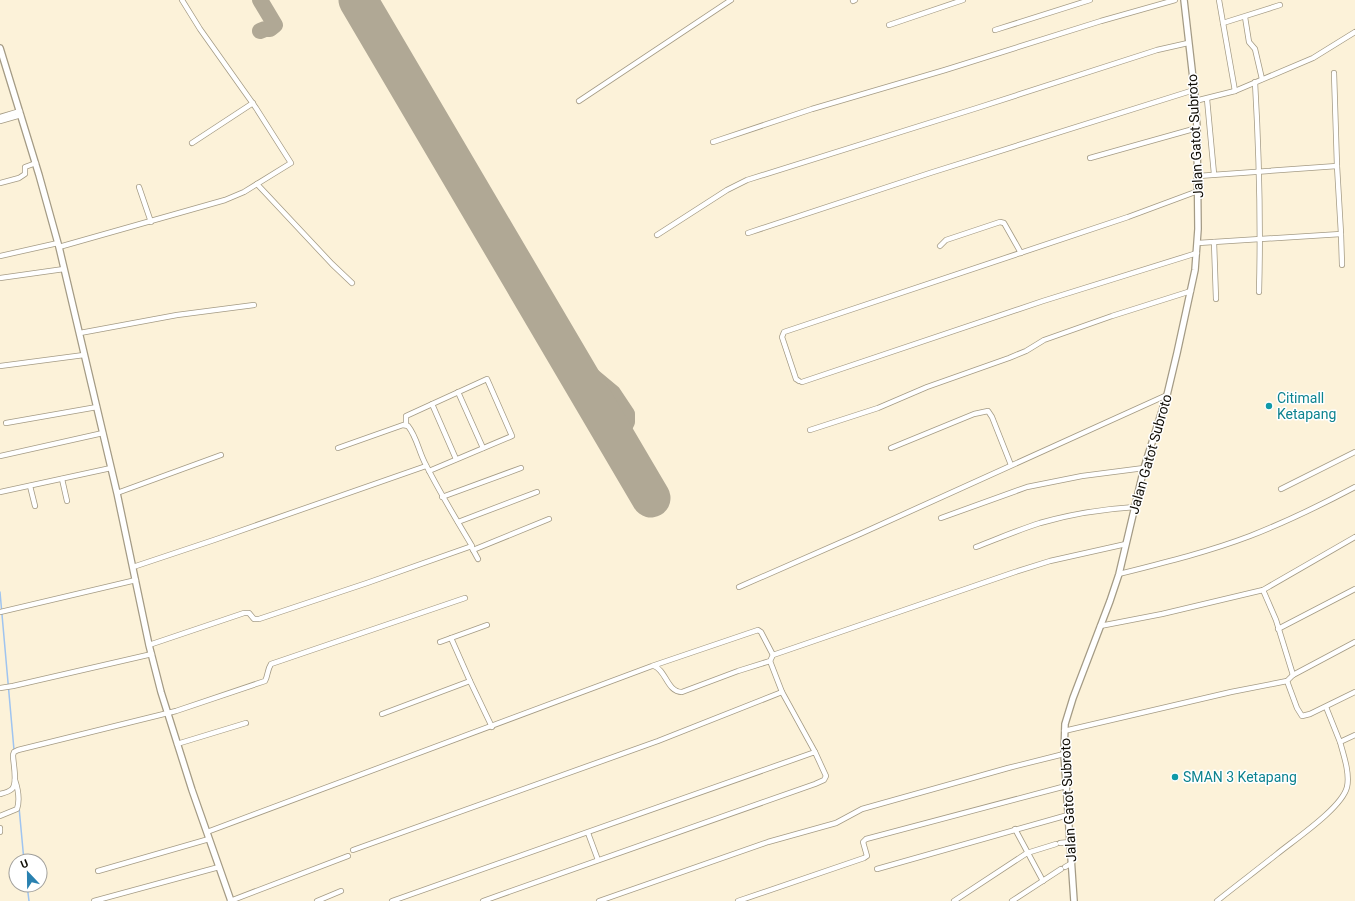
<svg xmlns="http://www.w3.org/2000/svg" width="1355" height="901" font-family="Roboto,sans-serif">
<rect width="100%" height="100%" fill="#fcf2d9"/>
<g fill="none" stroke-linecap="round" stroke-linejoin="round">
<!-- stream -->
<g stroke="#9fc4f0" stroke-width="1.5">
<path d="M0 592 14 750"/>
<path d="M19 807 24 861"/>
<path d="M27 885 29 901"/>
</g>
<!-- taxiway -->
<g stroke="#b0a895" stroke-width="16">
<path d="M260 31 265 29H270L275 25 260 0"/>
<path d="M562 347 583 368 613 393 627 414V422L625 426 613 435"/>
</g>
<!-- runway -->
<path stroke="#b0a895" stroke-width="39" d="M358 0 651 498"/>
<defs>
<g id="minor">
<path d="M1219 0 1223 23 1280 5"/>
<path d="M853 1 855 0"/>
<path d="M1245 17 1249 42 1255 49 1262 79"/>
<path d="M1223 23 1235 91"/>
<path d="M889 25 963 0"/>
<path d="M995 30 1090 0"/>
<path d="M1334 73 1337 166"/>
<path d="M1255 82C1259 152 1261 221 1259 292"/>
<path d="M1207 99 1214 174"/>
<path d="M579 101 731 0"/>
<path d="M1195 101 1235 91 1313 58 1355 32"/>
<path d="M0 117 20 111"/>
<path d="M0 121 21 115"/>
<path d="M713 142 812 109 945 70 1101 21 1175 0"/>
<path d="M192 143 253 103"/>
<path d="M1090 158 1197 128"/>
<path d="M1198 176 1337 166 1341 234 1198 243"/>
<path d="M0 183 19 178 25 174V167L36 163"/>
<path d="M257 184 332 264 352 283"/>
<path d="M139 187 151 222"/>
<path d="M748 233 930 173 1194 90"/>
<path d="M1341 234 1342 265"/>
<path d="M657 235 727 190 747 180 977 108 1157 50 1188 43"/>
<path d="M1214 242 1216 299"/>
<path d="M940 246 946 240 1000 222 1004 223 1021 253"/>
<path d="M59 247 225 200 244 192 291 163 256 108 200 29 182 0"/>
<path d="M0 256 58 243"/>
<path d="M0 278 64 269"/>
<path d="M80 333 177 315 254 305"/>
<path d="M0 366 84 355"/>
<path d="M799 381 796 379 782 337 784 332 1128 217 1198 191"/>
<path d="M802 382 1043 301 1197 253"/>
<path d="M458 392 483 448"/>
<path d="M432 404 456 459"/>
<path d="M6 423 97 407"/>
<path d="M406 425V416L487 379 512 436 429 471"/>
<path d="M810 430 878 408 927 387 1009 358 1026 351 1044 340 1112 316 1191 291"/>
<path d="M891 448 974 414 988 411 992 417 1011 465"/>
<path d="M0 456 103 433"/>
<path d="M62 479 67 501"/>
<path d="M30 486 35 506"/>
<path d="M1281 489 1355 452"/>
<path d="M0 492 111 468"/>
<path d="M117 493 221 455"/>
<path d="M442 497 521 468"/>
<path d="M941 518 1027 487 1082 476 1144 468"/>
<path d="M458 522 537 492"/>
<path d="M976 547C997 539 1018 530 1040 523 1071 514 1103 509 1135 507"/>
<path d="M472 548 478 559"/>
<path d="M473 550 549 519"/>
<path d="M133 567 214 540 426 466"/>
<path d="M1119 574C1163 563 1208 552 1250 536 1286 522 1321 505 1355 487"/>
<path d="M739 587 860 534 1167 395"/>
<path d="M1263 590 1276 620 1293 675"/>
<path d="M0 612 136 580"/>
<path d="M1100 626 1162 614 1263 590 1355 537"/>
<path d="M1278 629 1355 589"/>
<path d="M451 638 470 681"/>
<path d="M440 642 487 625"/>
<path d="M149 645 244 613H249L254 619H259L367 583 472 546C456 519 440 493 426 465 419 453 417 437 408 426L403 425 338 448"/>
<path d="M770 661 782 692 815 752"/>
<path d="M654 666C666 670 667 692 682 692L738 671 770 661 773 655 1015 572 1050 561 1126 544"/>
<path d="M1287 681 1297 708 1302 716 1310 714 1355 692"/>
<path d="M0 688 13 686 152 654"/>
<path d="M1326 707 1340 742 1355 735"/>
<path d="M382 714 470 681 492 727"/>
<path d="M1064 731 1231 692 1287 681 1293 675 1355 642"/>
<path d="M177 744 246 723"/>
<path d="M0 794C4 793 9 792 12 789 18 783 13 763 13 755L14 752 18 750 176 711 265 681C268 676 267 670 271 664L465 598"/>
<path d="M0 816 17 809C20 800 18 789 15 780"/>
<path d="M0 828V832"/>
<path d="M1015 829 1043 881"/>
<path d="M207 832 652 666 758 630 761 632 773 655"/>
<path d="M588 833 598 860"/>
<path d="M1060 843 1070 842"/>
<path d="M353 850 658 741 782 692"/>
<path d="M1065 867 1072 863"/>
<path d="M877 869 1068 815"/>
<path d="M98 871 209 839"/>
<path d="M94 901 219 867"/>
<path d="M230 901 348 856"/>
<path d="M317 901 341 891"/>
<path d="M392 901 815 752 826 776 824 780 815 784 483 901"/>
<path d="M599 901 768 842 836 823 862 809 1008 768 1064 754"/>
<path d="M738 901 864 858 867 856 863 842 866 839 1066 786"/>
<path d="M954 901 1027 853 1056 844"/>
<path d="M1012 901 1061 869"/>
<path d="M1217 901C1237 885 1257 870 1277 854 1294 840 1342 808 1347 787 1350 774 1344 756 1340 742"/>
</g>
<g id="tertiary">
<path d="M0 48 39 175 59 247 117 493 149 645 161 692 192 790 231 901"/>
<path d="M1074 901 1064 754 1065 724 1073 698 1110 601 1119 574 1144 468 1167 395 1177 353 1195 270 1198 229 1197 128 1195 96 1184 0"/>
</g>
</defs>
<!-- minor casing -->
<use href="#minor" stroke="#a49b85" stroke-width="6"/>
<!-- tertiary casing -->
<use href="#tertiary" stroke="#a49b85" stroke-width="8"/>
<!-- minor -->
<use href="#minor" stroke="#fff" stroke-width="4.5"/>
<!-- tertiary -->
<use href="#tertiary" stroke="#fff" stroke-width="5.5"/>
</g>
<!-- markers -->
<g fill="#0f9aa8" stroke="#fff" stroke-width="1.5">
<circle cx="1269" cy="406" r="4"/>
<circle cx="1175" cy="777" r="4"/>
</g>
<g text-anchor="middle" stroke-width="3" stroke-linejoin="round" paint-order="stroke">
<!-- street labels -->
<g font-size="14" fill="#110e06" stroke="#fff">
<text transform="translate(1195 136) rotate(-93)" y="5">Jalan Gatot Subroto</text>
<text transform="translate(1150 454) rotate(-74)" y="5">Jalan Gatot Subroto</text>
<text transform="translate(1068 800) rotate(-93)" y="5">Jalan Gatot Subroto</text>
</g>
<!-- culture labels -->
<g font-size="14" fill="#0d838f" stroke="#fff" text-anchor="start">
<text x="1277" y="403">Citimall<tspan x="1277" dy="16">Ketapang</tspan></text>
<text x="1183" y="782">SMAN 3 Ketapang</text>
</g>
</g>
<!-- north arrow -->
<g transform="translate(28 873) rotate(338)"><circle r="19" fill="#ffffff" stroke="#a09f9b"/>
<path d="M0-3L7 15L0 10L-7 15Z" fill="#2981b0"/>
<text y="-6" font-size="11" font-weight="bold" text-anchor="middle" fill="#110e06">U</text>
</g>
</svg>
